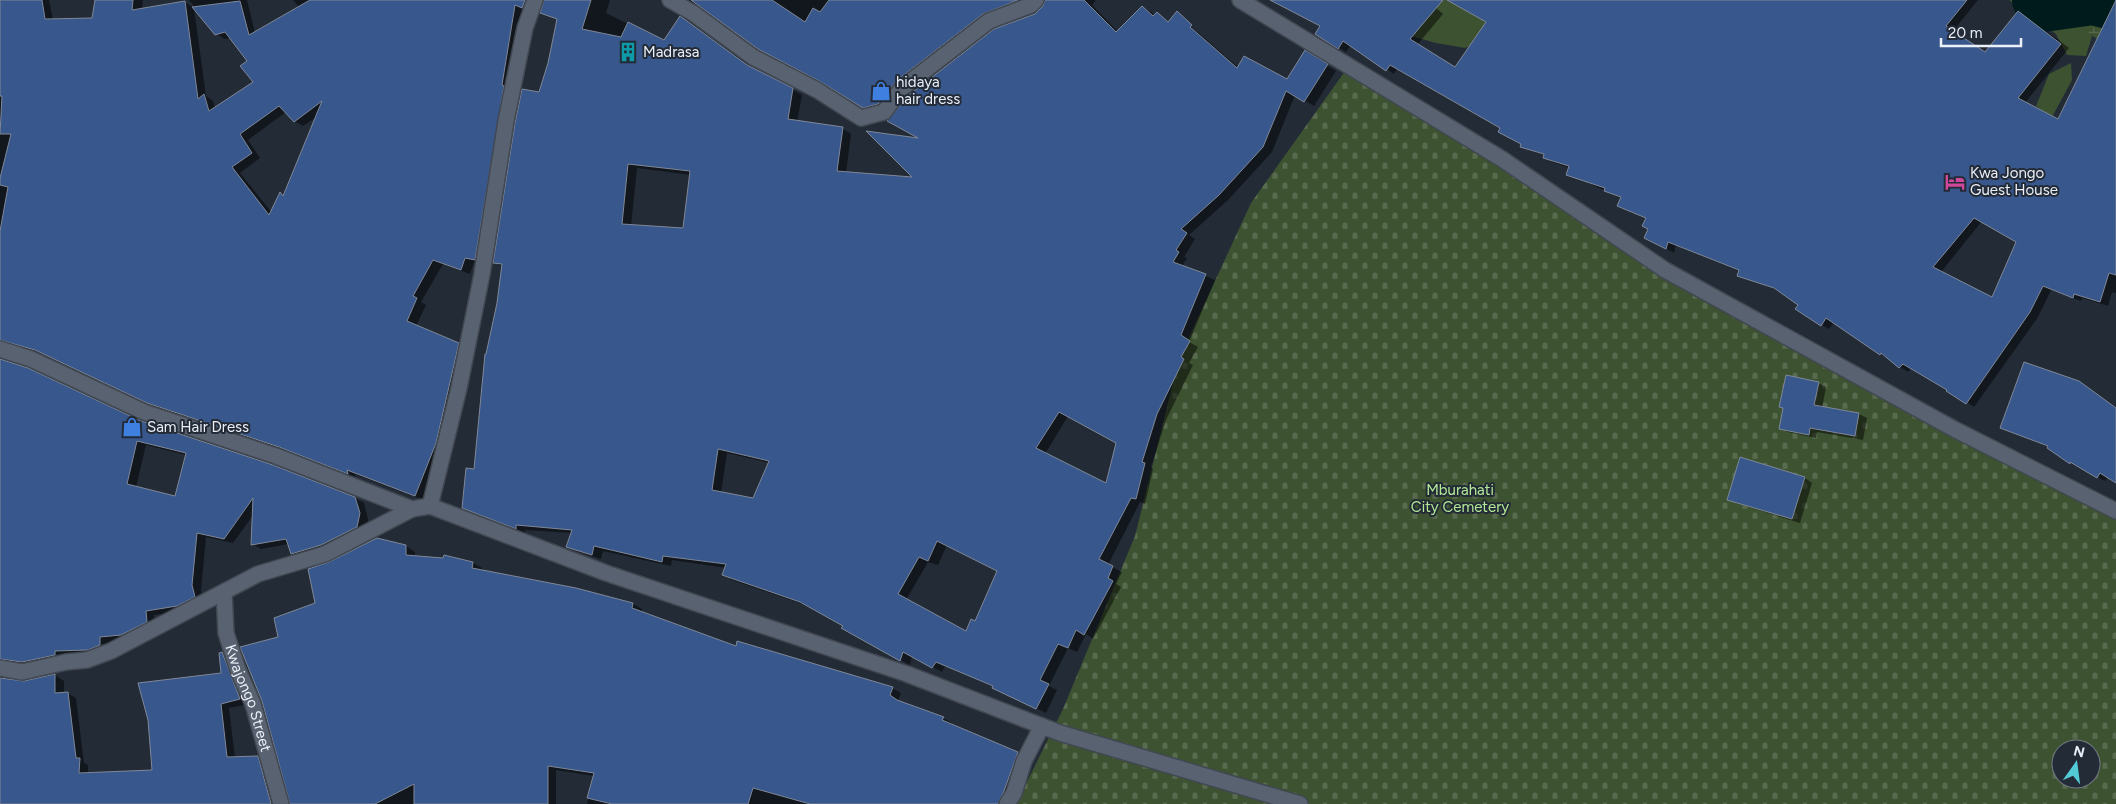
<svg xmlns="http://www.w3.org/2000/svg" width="2116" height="804" font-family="Figtree,sans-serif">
<defs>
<pattern id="wetland-marsh" width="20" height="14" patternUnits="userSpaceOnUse" patternTransform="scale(1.25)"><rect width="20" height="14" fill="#3c5230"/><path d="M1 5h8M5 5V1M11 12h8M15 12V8" fill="none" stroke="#586b4f"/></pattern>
<pattern id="cemetery-stones" width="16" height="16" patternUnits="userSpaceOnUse" patternTransform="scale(1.25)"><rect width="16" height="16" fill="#3c5230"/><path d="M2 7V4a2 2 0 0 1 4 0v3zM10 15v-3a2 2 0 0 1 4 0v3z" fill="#586b4f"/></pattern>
</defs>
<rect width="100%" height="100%" fill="#232b37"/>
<!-- green -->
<g fill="#3c5230">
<path d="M1415 0H1483L1482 12 1489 38 1465 48 1436 43 1408 35Z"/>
<path d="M2009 0H2103L2086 56 2067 55 2056 34Z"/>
<path d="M2071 63 2072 80 2052 117 2036 106 2049 74Z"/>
</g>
<!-- wetland -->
<path fill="url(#wetland-marsh)" d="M2032 0H2116V50Z"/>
<!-- cemetery -->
<path fill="url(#cemetery-stones)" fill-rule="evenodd" d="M1348 67 1619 239 2116 516V804H1016L1063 709 1135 536 1179 359 1251 203ZM2061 749H2091V779H2061Z"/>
<!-- shadow -->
<g fill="#0007" fill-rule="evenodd">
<path d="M0 0H49L53 20H93L96 0H143L142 9 185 2 194 8 206 96 213 101 215 108 255 82 248 61 231 38 225 39 216 34 189 0H247L255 33 299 7 293 0H537L484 264 474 262 470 274 443 264 421 302 426 305 416 326 467 349 424 500 354 474 356 477 289 452 158 408 44 355 13 344 2 347 0 355ZM286 112 294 121 303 126 318 116 284 196 281 194 272 213 240 173 260 158 248 140Z"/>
<path d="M545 0H610L606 13 664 42 689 23 754 69 802 95 797 122 842 128 851 134 846 173 916 179 923 140 1038 13 1046 3V0H1096L1092 5 1118 32 1142 7 1151 12 1187 47V23L1239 68 1287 81 1305 52 1336 71 1314 106 1295 95 1272 152 1228 200 1189 235 1195 239 1184 257 1187 258 1182 266 1215 280 1189 342 1198 347 1189 363 1193 365 1166 420 1151 467 1153 469 1145 504 1140 502 1108 565 1122 572 1116 584 1121 587 1093 639 1086 634 1077 652 1068 648 1049 686 1057 690 1046 713 994 687 945 666 942 672 912 656 910 665 843 628 844 625 811 607 732 580 723 574 726 568 672 560 671 566 603 551 601 559 577 551 568 546 572 533 525 530V533L463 507 475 471 503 267 495 262 549 64 558 20 542 13ZM637 168 691 175 684 229 631 226ZM1068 416 1117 443 1106 485 1045 454ZM727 453 770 463 754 500 721 493ZM947 545 998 571 976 623 966 633 906 600 928 562 938 565Z"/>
<path d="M689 0H1037L993 18 873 112Z"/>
<path d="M1283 0H1427L1443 14 1417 45 1456 68 1488 21 1457 0H1978L1953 31 1986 53 2020 11 2069 48 2025 103 2058 120 2111 11 2116 13V293L2112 292 2108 306 2082 298 2081 301 2051 290 2038 317 1974 407 1949 389 1911 368 1908 372 1900 367 1834 322 1829 329 1822 325 1799 305 1780 291 1739 275 1740 271 1676 245 1674 253 1646 237 1650 229 1647 219 1619 206 1622 198 1568 174 1570 168 1552 162 1544 157 1545 155 1522 146V144L1502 128 1398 68 1394 74 1351 45 1346 52 1317 34 1321 26ZM1982 221 2018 241 1993 298 1941 272Z"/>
<path d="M0 358 140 422 354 498 364 503 368 519 366 532 301 559 292 554 289 544 261 549 252 544 254 514 233 543 206 537 201 591 203 602 186 611 154 615 155 627 130 640 108 642 109 650 0 675ZM146 445 186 455 176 497 136 487Z"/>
<path d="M1818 383 1826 387 1822 408 1859 414 1867 418 1863 440 1817 432 1816 438 1788 432 1781 428Z"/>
<path d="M2116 408V481L2108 477 2105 481 2070 463 2049 447 2002 428Z"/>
<path d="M1741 459 1805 478 1812 483 1800 523 1736 503 1729 499Z"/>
<path d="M406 546 415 552V557L473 563 482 568 481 571 633 604 642 609 641 612 737 648 892 688 901 693 898 701 943 718 952 723 951 725 1027 758 1008 804H587L594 776 556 770V804H291L279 638 317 604Z"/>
<path d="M222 653 231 658 249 704 229 708 235 758 258 757 267 763 278 804H0V677L24 682 55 675 64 681V693H67L76 698 84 763 88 765V774L153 771 222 674Z"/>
</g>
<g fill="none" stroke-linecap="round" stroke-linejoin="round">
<!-- river -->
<path stroke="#001b1c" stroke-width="48" d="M2036 0 2043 8 2093 1 2116 7"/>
</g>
<!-- building -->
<g fill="#38578c" stroke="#7f8897" fill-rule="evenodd">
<path d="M0 0H42L45 19 92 18 95 0H133L132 10 185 1 198 99 204 94 209 111 253 82 240 66 247 61 225 32 215 35 192 7 240 1 249 35 310 0H525L522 8 515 5 502 85 504 86 475 260 465 258 461 270 433 260 413 296 417 298 407 321 459 343 436 443 415 496 347 470 348 474 279 447 147 403 35 350 0 340V231L8 187 0 185V178L11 134H0L2 96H0ZM322 101 283 196 280 192 269 215 232 167 252 153 240 134 279 106 294 122Z"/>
<path d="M544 0H591L582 29 621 37 628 22 664 40 680 16 747 65 793 88 788 119 843 127 837 171 912 177 866 131 918 138 887 121 909 95 994 29 1035 14 1043 6 1045 0H1084L1116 32 1142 6 1153 16 1157 12 1168 22 1177 11 1192 25 1190 27 1237 68 1244 56 1287 79 1305 50 1328 64 1304 102 1286 91 1263 147 1219 195 1181 229 1187 233 1176 250 1179 252 1173 262 1206 274 1181 335 1190 341 1181 357 1184 359 1157 414 1142 462 1145 463 1136 499 1131 498 1099 559 1113 566 1108 578 1113 581 1084 635 1076 630 1068 648 1058 644 1040 680 1049 684 1036 709 992 688 993 686 936 662 932 668 903 652 900 661 841 628 843 626 800 602 722 575 726 564 663 556 662 562 594 546 592 555 566 547 572 530 516 525V529L462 508 466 468 474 469 485 354H486L497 303 502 264 493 263 515 123 522 89 539 92 548 63 557 19 540 13ZM628 164 690 171 683 228 622 224ZM1059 412 1116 443 1106 483 1036 448ZM718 449 769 461 753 498 712 490ZM937 541 997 571 975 621 971 619 966 631 898 594 919 557 928 561Z"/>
<path d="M691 0H772L805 22 813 8 820 12 829 0H1018L983 14 896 81 878 104 863 108 821 82 758 49Z"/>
<path d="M1270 0H1443L1410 39 1455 67 1486 22 1447 0H1967L1946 26 1985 52 2018 11 2061 44 2018 98 2058 119 2116 0V275L2109 273 2100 302 2074 294 2073 298 2043 286 2030 312 1966 404 1946 391 1947 390 1903 364 1899 368 1881 353 1880 355 1826 318 1821 326 1795 309 1798 305 1774 288 1737 276 1739 270 1668 242 1666 249 1644 238 1648 229 1642 226 1646 218 1617 206 1621 197 1604 191 1605 188 1566 175 1569 166 1543 158 1544 154 1520 147 1521 144 1498 132 1500 128 1390 65 1386 71 1343 41 1338 49 1315 34 1320 26ZM1974 218 2016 242 1992 297 1933 267Z"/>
<path d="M0 359 28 368 141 421 273 465 355 497 360 513 357 527 321 545 291 554 286 539 251 545 253 498 224 539 197 533 192 585 195 597 177 606 146 611 147 622 121 635 100 637V645L88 650 55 651V655L22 662 0 659ZM137 441 186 453 175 496 127 484Z"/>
<path d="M2024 362 2079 381 2116 408V483L2100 473 2097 478 2070 462V464L2047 448 2048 446 2000 428Z"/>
<path d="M1786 375 1819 382 1814 405 1859 413 1855 436 1810 428 1809 435 1779 429 1783 408 1779 407Z"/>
<path d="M1740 457 1805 477 1792 519 1727 500Z"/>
<path d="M377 538 406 545V555L443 558 444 555 473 562 472 568 576 588 633 603 632 608 736 646 737 641 893 687 890 695 897 700 944 717 942 720 1018 752 1004 791 998 804H810L753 788 748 804H612L587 798 594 773 548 766V804H414V784L375 804H290L262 701 240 647 278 637 274 618 315 603 308 569 329 562Z"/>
<path d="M222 652 240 699 221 704 227 757 258 756 271 804H0V678L24 681 55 674V693L68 692 76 758H80L79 773 152 770 148 720 138 683 221 673 219 653Z"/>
</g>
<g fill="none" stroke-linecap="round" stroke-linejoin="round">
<defs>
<g id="street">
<path d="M670 0 693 13 753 57 817 90 861 118 884 112 902 88 989 21 1031 5 1036 0"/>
<path d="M1240 0 1502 159 1665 270 1954 429 2116 511"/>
<path d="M0 349 31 359 144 412 276 456 412 509 430 506 606 573 907 674 1060 733 1300 804"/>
<path d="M430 506 459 388 482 274 506 121 525 28 535 0"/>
<path id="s1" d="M224 592 226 633 238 670 253 704 281 804"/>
<path d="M0 668 22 672 66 662 87 660 111 651 258 574 325 554 412 509"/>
<path d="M1007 804 1014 793 1024 761 1042 726"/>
</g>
</defs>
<!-- street casing -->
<use href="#street" stroke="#414852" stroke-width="18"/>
<!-- street -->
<use href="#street" stroke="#596270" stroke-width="15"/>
</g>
<!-- icons -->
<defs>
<symbol id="building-bare" viewBox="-9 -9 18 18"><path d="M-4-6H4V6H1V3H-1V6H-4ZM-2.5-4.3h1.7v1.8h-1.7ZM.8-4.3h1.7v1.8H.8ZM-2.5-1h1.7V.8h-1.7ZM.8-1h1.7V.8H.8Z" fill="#0f9aa8" stroke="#232b37" stroke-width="2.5" paint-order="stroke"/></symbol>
<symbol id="shop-bare" viewBox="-9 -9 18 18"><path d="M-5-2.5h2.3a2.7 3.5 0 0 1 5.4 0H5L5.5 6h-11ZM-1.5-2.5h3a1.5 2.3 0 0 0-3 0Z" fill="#3f7fe0" stroke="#232b37" stroke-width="2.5" paint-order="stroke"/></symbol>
<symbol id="hotel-bare" viewBox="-9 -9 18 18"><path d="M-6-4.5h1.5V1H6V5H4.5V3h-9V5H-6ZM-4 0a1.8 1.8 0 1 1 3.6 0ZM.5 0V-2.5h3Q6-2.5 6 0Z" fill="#d1479c" stroke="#232b37" stroke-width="2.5" paint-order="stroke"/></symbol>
</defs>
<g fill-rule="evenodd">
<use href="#building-bare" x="614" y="38" width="28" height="28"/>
<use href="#shop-bare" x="867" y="77" width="28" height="28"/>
<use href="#hotel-bare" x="1941" y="168" width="28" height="28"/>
<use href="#shop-bare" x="118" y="413" width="28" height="28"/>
</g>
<g text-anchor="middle" stroke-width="4" stroke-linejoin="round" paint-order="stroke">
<!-- poi labels -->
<g font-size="15" fill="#eaeff8" stroke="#232b37" text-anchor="start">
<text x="643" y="57">Madrasa</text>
<text x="896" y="87">hidaya<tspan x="896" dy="17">hair dress</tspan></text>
<text x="1970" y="178">Kwa Jongo<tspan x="1970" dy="17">Guest House</tspan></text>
<text x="147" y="432">Sam Hair Dress</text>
</g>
<!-- park labels -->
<g font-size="15" fill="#b3e996" stroke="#232b37">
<text x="1460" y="495">Mburahati<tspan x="1460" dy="17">City Cemetery</tspan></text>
</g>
<!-- street labels -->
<g font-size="15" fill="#eaeff8" stroke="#232b37">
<text dy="5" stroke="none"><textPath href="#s1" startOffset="110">Kwajongo Street</textPath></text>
</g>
</g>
<!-- north arrow -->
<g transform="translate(2076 764) rotate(14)"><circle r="24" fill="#232b37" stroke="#737984"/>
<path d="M0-4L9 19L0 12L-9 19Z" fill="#52cbd7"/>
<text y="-8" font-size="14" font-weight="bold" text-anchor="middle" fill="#eaeff8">N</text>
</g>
<!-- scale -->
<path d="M1941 38v8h80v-8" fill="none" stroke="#eaeff8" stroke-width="2.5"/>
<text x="1948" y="38" font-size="15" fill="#eaeff8" stroke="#232b37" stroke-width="4" paint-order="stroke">20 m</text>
</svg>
